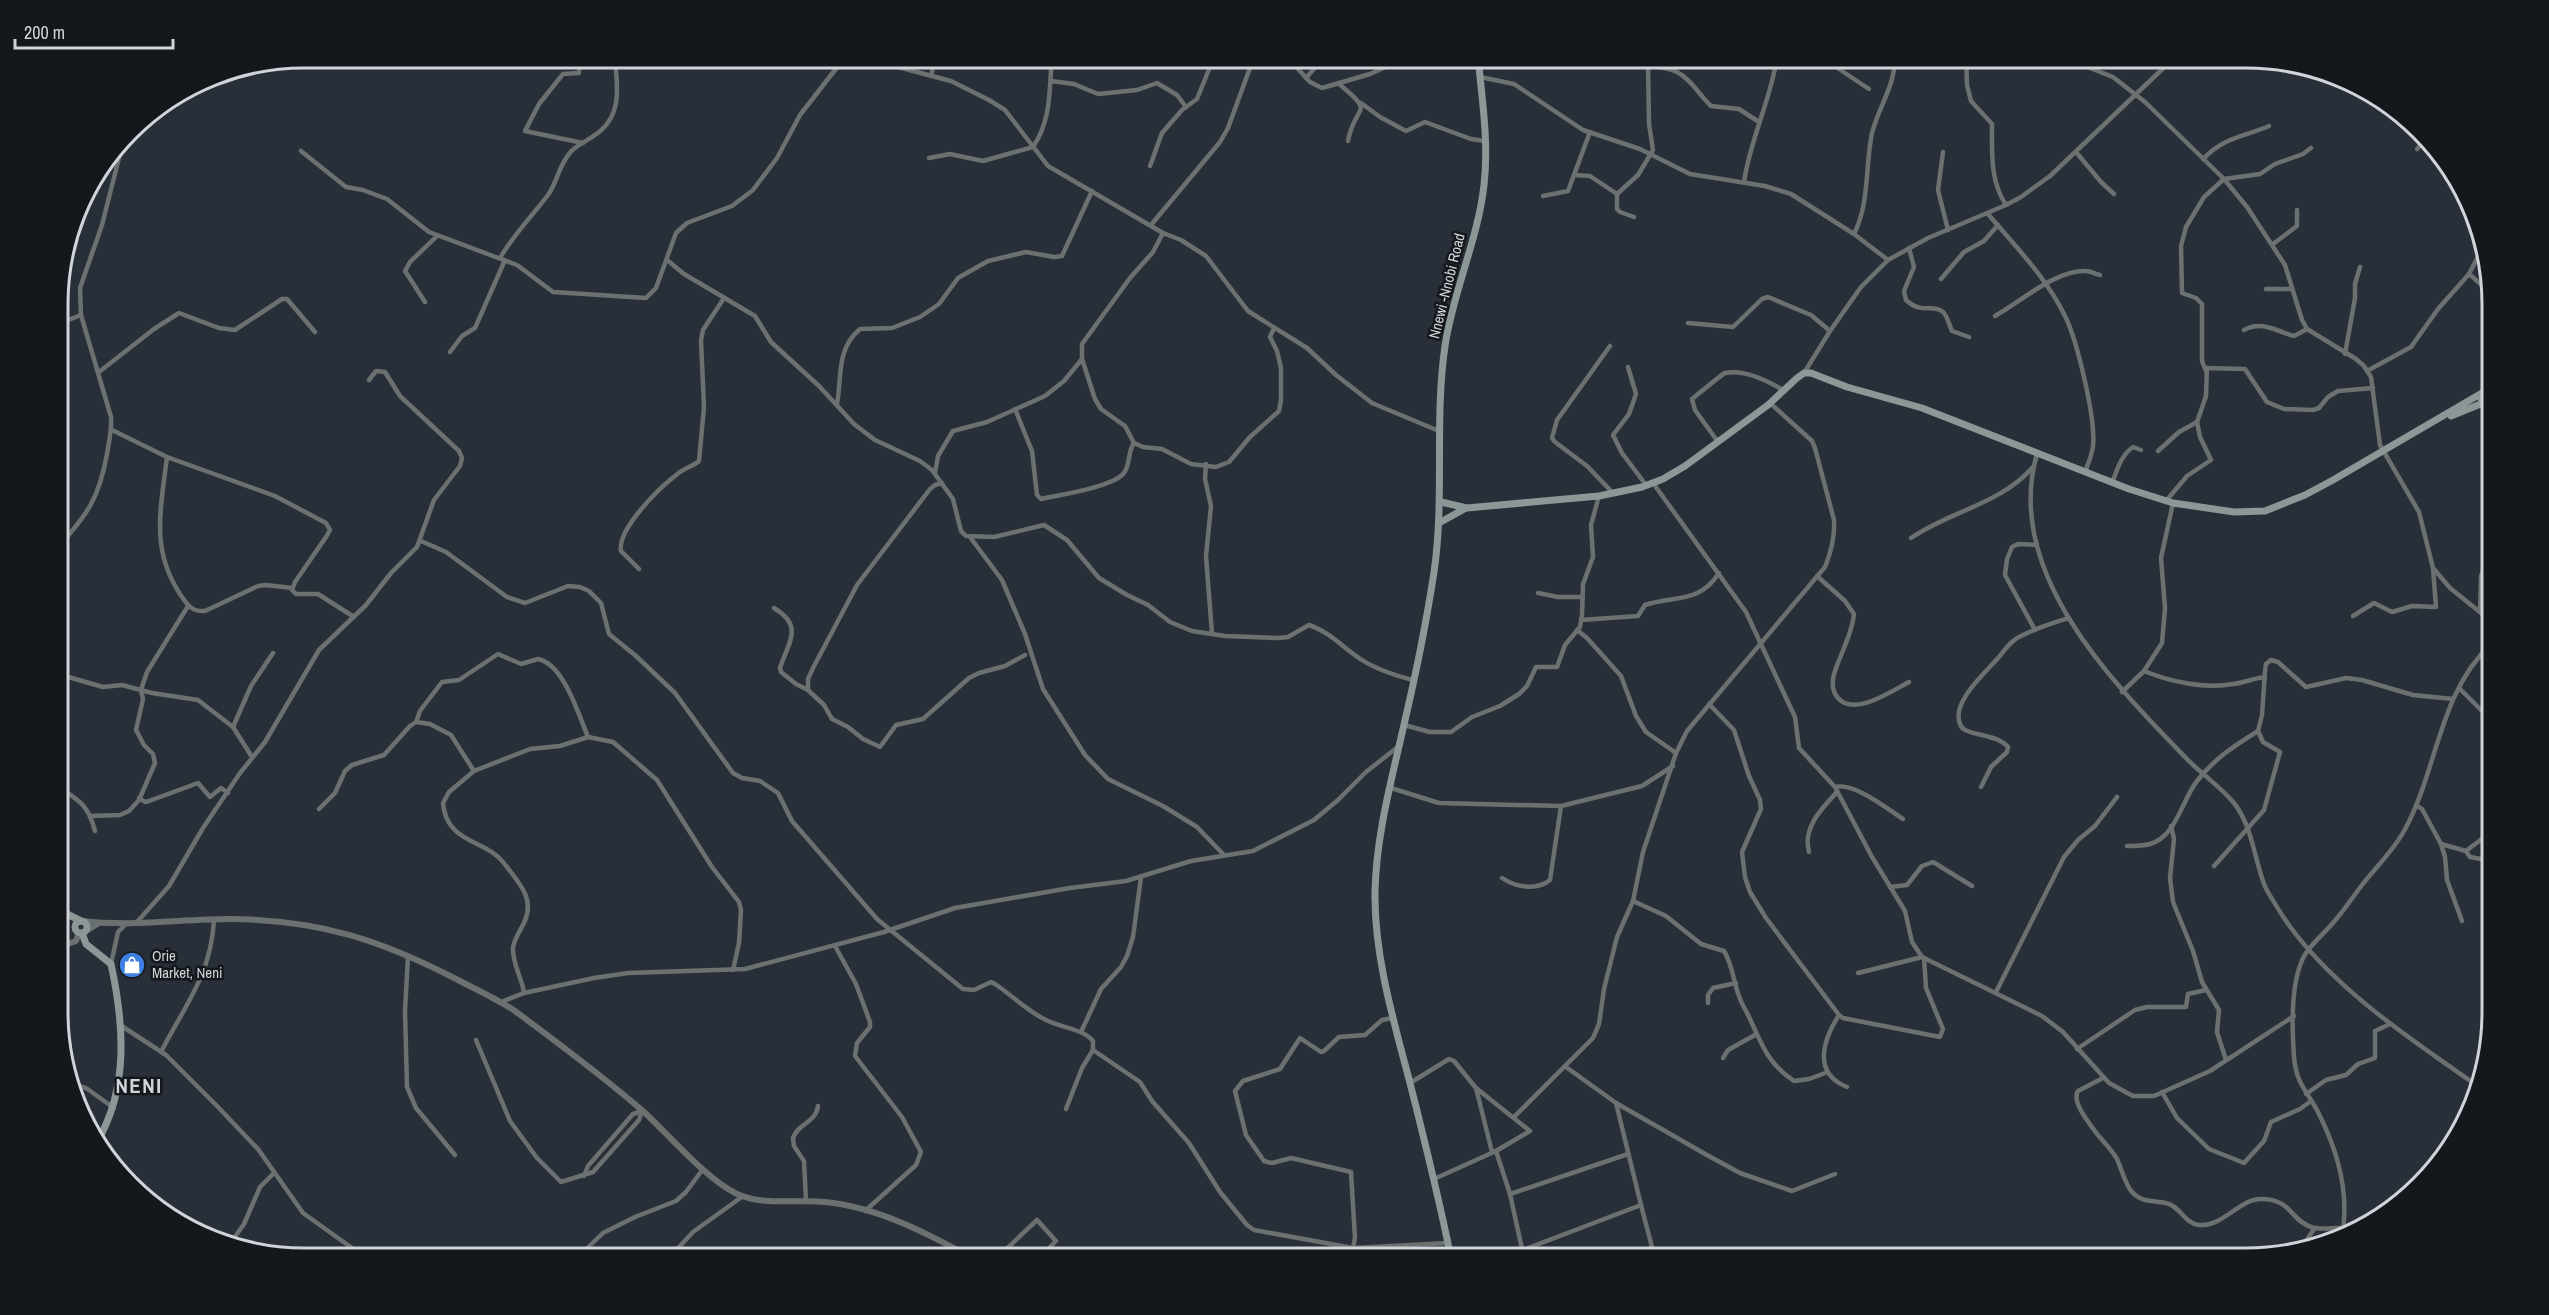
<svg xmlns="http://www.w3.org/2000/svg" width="2549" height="1315" font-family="'Archivo Narrow',sans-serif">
<rect width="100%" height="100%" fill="#292f38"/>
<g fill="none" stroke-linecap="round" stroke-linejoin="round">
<!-- minor -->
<g stroke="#6b7171" stroke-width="4.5">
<path d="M579 57V73L563 74 539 104 525 131 583 143"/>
<path d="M610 57C641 73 670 67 700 57"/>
<path d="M860 57 951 81 989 100 1005 110 1048 166 1163 233 1181 240 1206 256 1248 311 1307 348 1336 375 1372 403 1439 431"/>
<path d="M1287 57 1310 82 1322 88 1370 74 1401 60"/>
<path d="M1643 57C1647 69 1666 66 1677 72 1691 79 1700 96 1711 106L1739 109 1759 122"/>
<path d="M1830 57 1836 67 1869 89"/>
<path d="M1966 57 1967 85 1971 101 1992 124C1992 153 1990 181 2006 205"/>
<path d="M2062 57 2113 77 2145 102 2224 179 2247 207 2285 265 2302 320 2307 329 2356 359 2364 366 2371 377 2380 445 2419 512 2433 568 2450 588 2491 621"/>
<path d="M2225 57 2231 60"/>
<path d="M2094 69 2096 57"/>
<path d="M931 75 936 57"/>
<path d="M1480 77 1514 84 1583 130 1640 149 1690 174 1765 186 1791 194 1854 234 1888 260"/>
<path d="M1306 78 1324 57"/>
<path d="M1051 81 1074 84 1098 94 1137 90 1157 83 1177 95 1186 107"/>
<path d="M1339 84C1377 115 1355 103 1348 141"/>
<path d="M1361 103 1380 117 1406 131 1425 122 1471 139 1485 141"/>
<path d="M2417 149 2425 140"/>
<path d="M301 151 346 187 363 190 387 199 429 232 517 265 553 292 646 298 656 288 676 233 687 223 732 206 753 190 777 158 800 115 845 57"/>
<path d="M1943 152 1938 190 1948 230"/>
<path d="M2076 152 2101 182 2114 194"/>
<path d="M929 158 950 154 983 161 1033 147C1052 119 1049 89 1052 57"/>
<path d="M2203 159C2224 137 2243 137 2269 126"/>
<path d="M1150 166 1162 133 1182 110 1197 99 1214 57"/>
<path d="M1575 175 1590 176 1617 194"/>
<path d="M1744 182C1750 139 1771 100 1777 57"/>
<path d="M1543 196 1568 191 1590 132"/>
<path d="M1988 214C2015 246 2046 277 2065 316 2077 340 2096 419 2093 446 2092 455 2088 464 2085 472"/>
<path d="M1634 217 1620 212 1617 209V194L1638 175 1653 150 1649 124 1648 64"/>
<path d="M1151 225 1220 142 1228 128 1254 57"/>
<path d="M1163 233 1153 252 1130 278 1082 344V359L1095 399 1101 409 1125 426 1134 443 1143 447 1162 449 1191 464 1216 467 1229 462 1250 437 1279 411 1281 400V368L1277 351 1270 337 1274 328"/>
<path d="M1854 234C1870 202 1865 166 1872 133 1879 106 1895 86 1895 57"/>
<path d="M2273 244 2297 226V210"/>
<path d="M1909 248 1914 267 1904 291 1906 300C1922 315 1933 303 1943 312 1948 317 1949 325 1952 331L1969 337"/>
<path d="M500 258C514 234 532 216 548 195 557 182 559 166 569 154 575 145 586 142 595 135 622 117 618 88 615 60"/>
<path d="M667 260 684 274 755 316 771 342 819 386 854 424 875 440 920 461 932 470 953 499 961 531 966 536 994 537 1044 525 1067 540 1099 578 1127 595 1148 605 1170 622 1192 631 1225 636 1278 638 1288 637 1309 625C1327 631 1341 645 1356 656 1372 668 1393 675 1413 680"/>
<path d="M2469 274 2490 292"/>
<path d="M1941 279 1964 252 1984 241 1998 225"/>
<path d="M2266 289H2292"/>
<path d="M425 302 405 271 410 262 437 236"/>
<path d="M1995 316C2022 301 2055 270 2086 271 2091 271 2095 274 2100 275"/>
<path d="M1688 323 1733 327 1762 299 1768 297 1811 315 1830 331"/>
<path d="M58 324 81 315"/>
<path d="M2244 330C2262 320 2276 331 2294 336L2307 329"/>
<path d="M1610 346 1557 420 1552 438 1555 442 1587 466 1613 493"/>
<path d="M450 352 462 336 475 328 505 260"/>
<path d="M2345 354 2355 298V284L2360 267"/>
<path d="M1628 367 1636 394 1629 414 1613 435 1622 453 1646 485"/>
<path d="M2206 371 2202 361V304L2196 298 2182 293 2181 246 2186 227 2204 197 2224 179 2260 174 2275 164 2303 154 2311 148"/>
<path d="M2367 371 2411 347 2438 309 2469 274 2483 247"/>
<path d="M99 372 154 329 179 313 219 328 235 330 282 299H287L315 332"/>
<path d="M1804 373 1830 331 1861 287 1888 260 1928 238 2006 205 2021 197 2050 176 2175 57"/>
<path d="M837 404C842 377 836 349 860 329L892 328 920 317 939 304 958 278 988 261 1026 252 1054 257 1062 256 1092 191"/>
<path d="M1015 409 1032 451 1037 495 1041 499C1059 495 1112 487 1123 474 1131 466 1127 452 1134 443"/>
<path d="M112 430 167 457 275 496 326 523 330 530 326 537 295 582 292 590 296 594H318L354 617"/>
<path d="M1718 442 1695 410 1692 399C1696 396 1722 374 1725 373 1744 369 1768 381 1783 390"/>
<path d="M2158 451 2179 432 2197 422"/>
<path d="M2037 454C2003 571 2111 681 2185 757 2200 773 2220 786 2234 803 2252 826 2254 857 2264 884 2267 892 2273 900 2277 907 2320 979 2407 1037 2475 1084"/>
<path d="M167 457C161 507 150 549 180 594 187 604 191 612 205 611L258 586 266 585 292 588"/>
<path d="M1206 464 1205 479 1211 506 1206 556 1212 634"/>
<path d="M935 473 938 456 953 431 987 422 1045 396 1064 381 1082 359"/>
<path d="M942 483 935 485 930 489 857 585 813 668 808 679V690L824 705 832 719 848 727 863 739 880 747 896 725 923 719 969 678 979 673 1005 666 1025 655"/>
<path d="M1653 483 1746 612 1795 717 1799 748 1835 787 1872 857 1905 911 1912 942 1922 957 2042 1016 2063 1032 2109 1083 2133 1096H2154L2210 1071 2294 1016"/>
<path d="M2112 483C2117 470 2121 455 2133 447L2141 450"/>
<path d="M2166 501 2187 476 2211 460 2200 437 2197 422 2206 396 2207 368 2245 369 2267 402 2284 409 2313 410 2319 408 2328 397 2338 391 2373 388"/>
<path d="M970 537 1002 580 1025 634 1043 689 1085 755 1108 779 1163 806 1197 827 1224 855"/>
<path d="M1911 538C1952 510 2000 505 2034 466"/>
<path d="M421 541 446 552 507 597 525 603 568 586 580 587 589 591 601 603 609 634 636 656 675 693 733 773 742 778 760 781 778 793 792 821 877 919 963 989 974 990 991 982 995 984C1013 996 1027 1011 1046 1020 1061 1028 1082 1028 1093 1041V1050L1140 1082 1152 1101 1189 1143 1220 1192 1247 1225 1254 1230 1353 1248 1448 1243"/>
<path d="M58 547C88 514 99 498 107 454 109 441 112 430 111 417L81 315 80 288 102 225 123 142"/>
<path d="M639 569 621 551C617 530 658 489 675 476 682 469 692 467 699 461L704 407 701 340 703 330 724 298"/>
<path d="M1817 576 1845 601 1854 614C1852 634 1841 653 1835 671 1832 680 1831 690 1838 698 1854 717 1892 691 1909 682"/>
<path d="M1538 593 1558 597H1583"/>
<path d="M774 608C804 626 789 641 780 668L781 672 796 684 808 690"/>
<path d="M2480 612 2481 576 2491 553"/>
<path d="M2353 616 2374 603 2392 612 2412 606 2436 607 2433 568"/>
<path d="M58 617V631"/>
<path d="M1581 620 1638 616 1645 605C1675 595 1699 604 1719 573"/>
<path d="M1577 630 1587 638 1621 676 1636 716 1646 732 1676 753"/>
<path d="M2035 630 2005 575 2007 559 2012 547 2018 544 2037 545"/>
<path d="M2144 671C2171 682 2204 689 2233 684 2244 683 2254 678 2265 677"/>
<path d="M58 674 103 687 122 685 152 693 198 700 233 727 252 757"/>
<path d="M2459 688 2491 720"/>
<path d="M2122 692 2144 671 2162 643 2165 608 2161 558 2173 503"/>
<path d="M1709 704 1734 730 1749 776 1760 800 1761 809 1742 852 1745 877 1750 892 1766 918 1839 1015 1843 1018 1940 1037 1943 1029 1926 988 1924 958"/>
<path d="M416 722 420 711 442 682 459 680 498 654 521 664 538 659C564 664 579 716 588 737"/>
<path d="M1404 725 1430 732H1451L1472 717 1500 706 1519 694 1527 686 1536 667H1557L1565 645 1580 627 1582 615 1583 584 1593 557 1591 525 1599 496"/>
<path d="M233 727 251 686 273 653"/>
<path d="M59 787C80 801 88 805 95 831"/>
<path d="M1835 787C1854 782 1886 808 1903 819"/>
<path d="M1981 787 1991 767 2007 752 2008 747C1995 732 1964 737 1960 724 1951 702 1986 672 1998 658 2005 650 2011 640 2021 636 2036 628 2053 623 2069 618"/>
<path d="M1391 788 1439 803 1561 806 1642 786 1673 766"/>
<path d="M139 798 145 802 149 801 198 783 210 797 221 788 228 793"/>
<path d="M2416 805 2422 809 2441 844 2466 851 2470 857 2492 861"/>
<path d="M319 809 335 793 345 771 352 765 384 755 410 726 416 722 430 724 451 735 474 771"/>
<path d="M91 816 120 815 129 811 139 800 155 763 153 754 144 745 136 730 143 699 141 690 147 672 188 606"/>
<path d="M2171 826 2174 839 2170 878 2173 902 2193 951 2202 982 2219 1010 2217 1032 2226 1060"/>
<path d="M2441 844 2445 857 2447 880 2462 921"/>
<path d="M2127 846C2134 846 2143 846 2150 844 2176 837 2182 800 2197 781 2215 758 2234 746 2258 731L2262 715 2265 671 2266 664 2271 660 2278 662 2306 687 2346 678 2362 680 2413 695 2453 699"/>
<path d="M2466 851 2491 832"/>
<path d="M1809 852C1802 828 1822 808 1837 792"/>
<path d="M2214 866 2264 810 2280 752 2263 742 2258 731"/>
<path d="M1502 878C1515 887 1537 891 1550 880L1561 806"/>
<path d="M1890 887 1907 885 1922 866 1933 862 1972 886"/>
<path d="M1633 901 1666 916 1701 944 1724 951C1733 966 1733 980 1739 996 1741 1003 1746 1010 1749 1017 1762 1044 1767 1063 1794 1081L1809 1079 1828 1072"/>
<path d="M137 922 169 886 203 828 240 773 265 742 319 650 366 605 391 573 417 547 434 500 460 466 462 458 459 451 400 396 385 372 376 371 369 380"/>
<path d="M835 946 856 984 870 1022V1027L857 1043 855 1056 902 1117 921 1152 916 1165 865 1211"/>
<path d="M408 956 405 1011 407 1087 416 1108 455 1155"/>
<path d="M111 964 118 932 127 923"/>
<path d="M1858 973 1922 957"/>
<path d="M1996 992 2064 857 2078 840 2095 826 2117 797"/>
<path d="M524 993C522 978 512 963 513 948 514 939 520 931 524 923 536 898 518 882 503 862 486 840 446 843 443 803L449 792 474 771 530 749 560 746 588 737 613 742 657 780 712 867 739 902 741 910 739 943 733 970"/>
<path d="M501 1002 524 993 594 978 628 973 745 969 884 932 955 908 1070 888 1126 881 1191 861 1253 851 1314 820 1338 800 1366 772 1399 746"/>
<path d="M1708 1003V995L1713 988 1736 983"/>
<path d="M1839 1015C1823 1040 1812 1073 1847 1087"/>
<path d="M120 1025 166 1055 217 1106 258 1149 303 1213 366 1258"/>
<path d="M1081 1032 1101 989 1121 967 1127 956 1133 937 1141 877"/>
<path d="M476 1040 510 1121 537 1158 561 1182 593 1172 639 1120 642 1111"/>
<path d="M2077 1049 2135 1010 2147 1007H2186L2188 994 2206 990"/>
<path d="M161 1052C185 1005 211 975 214 920"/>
<path d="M1723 1058 1728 1050 1755 1035"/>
<path d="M1566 1067 1616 1103 1707 1155 1740 1173 1792 1191 1835 1174"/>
<path d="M2103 1078 2078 1091C2071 1102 2090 1124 2097 1134 2104 1142 2112 1150 2117 1159 2122 1170 2125 1184 2132 1192 2142 1203 2153 1200 2166 1203 2179 1205 2185 1224 2199 1225 2223 1227 2239 1199 2261 1199 2292 1199 2290 1220 2311 1227 2325 1232 2341 1224 2355 1230"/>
<path d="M1410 1083 1449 1059 1454 1061 1476 1088 1530 1131 1496 1151 1434 1179"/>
<path d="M2474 1083 2478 1071"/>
<path d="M70 1084 86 1088 114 1108"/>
<path d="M1476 1088 1492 1152"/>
<path d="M2162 1092 2177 1118 2209 1149 2244 1163 2264 1141 2271 1122 2300 1109 2311 1101"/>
<path d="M2306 1094 2326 1080 2346 1075 2358 1064 2375 1058V1031L2390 1024"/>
<path d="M1066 1109 1082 1068 1093 1050"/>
<path d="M1514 1117 1593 1038 1599 1024 1604 989 1617 937 1633 901 1643 852 1676 753 1687 731 1825 567C1831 552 1835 536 1834 520L1815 448 1812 441 1770 403"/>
<path d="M1496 1151 1510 1194 1524 1258"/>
<path d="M584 1176 588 1166 633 1114 642 1111"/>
<path d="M1510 1194 1628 1154"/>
<path d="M806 1201 804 1161 794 1146 793 1138C798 1123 816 1123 818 1106"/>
<path d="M2342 1236C2350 1193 2338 1152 2319 1114 2308 1092 2296 1084 2294 1057 2292 1030 2291 988 2301 963 2306 948 2322 936 2332 924 2343 912 2352 898 2362 885 2376 867 2393 851 2404 831 2438 770 2438 694 2491 644L2489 619"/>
<path d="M232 1241 244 1224 260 1187 274 1173"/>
<path d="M1353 1248 1355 1238 1351 1172 1291 1158 1272 1163 1264 1161 1246 1135 1235 1091 1243 1081 1280 1069 1300 1038 1321 1052 1324 1051 1339 1037 1365 1035 1382 1020 1392 1018"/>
<path d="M1523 1250 1641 1205 1616 1103"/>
<path d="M2300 1250 2314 1229"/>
<path d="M577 1258 603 1233 635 1217 676 1201 686 1192 703 1169"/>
<path d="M669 1258 693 1232 743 1196"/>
<path d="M997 1258 1037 1220 1056 1241 1039 1258"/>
<path d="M1634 1258 1652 1247 1641 1205"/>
</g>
<!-- tertiary -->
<g stroke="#6b7171" stroke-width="6">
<path d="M83 921C132 927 182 919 231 919 320 920 381 940 458 980 477 990 497 999 515 1011 558 1043 604 1077 644 1112 670 1136 706 1179 737 1194 764 1206 796 1199 825 1202 877 1207 927 1233 972 1258"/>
<path d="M86 931 99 923"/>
<path d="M59 947 76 941 79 933"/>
</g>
<!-- secondary -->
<g stroke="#8c9797" stroke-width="7">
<path d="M2490 394 2484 392 2480 397 2483 403 2490 401"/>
<path d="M2451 416 2483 403"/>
<path d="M1441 502 1467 508 1599 496 1642 487 1663 479 1685 466 1768 405 1797 378 1804 373H1811L1847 387 1922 408 2129 489 2173 503 2234 512 2265 511 2305 495 2333 480 2482 393"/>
<path d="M1439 523 1466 508"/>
<path d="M59 910 81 921"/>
<circle cx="81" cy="927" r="6"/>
<path d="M82 933 86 944 111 964C124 1024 129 1088 97 1142"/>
<path d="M1451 1258C1439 1198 1424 1138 1409 1079 1393 1019 1374 954 1375 892 1376 837 1391 782 1403 729 1415 678 1426 625 1434 572 1445 497 1434 421 1445 346 1453 291 1478 240 1484 185 1489 143 1482 99 1478 57"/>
</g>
</g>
<!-- icons -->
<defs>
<symbol id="shop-disc" viewBox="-11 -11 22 22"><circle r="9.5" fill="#3f7fe0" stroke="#14171b"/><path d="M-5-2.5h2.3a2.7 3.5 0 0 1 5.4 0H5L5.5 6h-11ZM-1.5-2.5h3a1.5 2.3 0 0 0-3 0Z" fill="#fff"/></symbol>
</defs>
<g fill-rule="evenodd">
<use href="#shop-disc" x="117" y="950" width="30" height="30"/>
</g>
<g text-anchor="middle" stroke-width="5" stroke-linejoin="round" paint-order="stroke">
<!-- street labels -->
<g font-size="15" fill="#d0d4da" stroke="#14171b">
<text transform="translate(1447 286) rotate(-76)" y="5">Nnewi -Nnobi Road</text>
</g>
<!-- poi labels -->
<g font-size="15" fill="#d0d4da" stroke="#14171b" text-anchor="start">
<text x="152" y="961">Orie<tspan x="152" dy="17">Market, Neni</tspan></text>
</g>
<!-- district labels -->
<g font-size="21" font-weight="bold" letter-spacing="1.5" fill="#d0d4da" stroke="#14171b">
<text x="139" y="1093">NENI</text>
</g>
</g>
<!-- crop -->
<path d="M0 0H2549V1315H0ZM304 68H2246A236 236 0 0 1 2482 304V1012A236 236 0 0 1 2246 1248H304A236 236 0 0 1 68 1012V304A236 236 0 0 1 304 68Z" fill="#14171b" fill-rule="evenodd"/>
<path fill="none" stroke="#d0d4da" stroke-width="3" d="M304 68H2246A236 236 0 0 1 2482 304V1012A236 236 0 0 1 2246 1248H304A236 236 0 0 1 68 1012V304A236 236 0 0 1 304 68Z"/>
<!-- scale -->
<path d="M15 39v9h158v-9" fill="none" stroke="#d0d4da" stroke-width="3"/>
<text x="24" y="39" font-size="18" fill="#d0d4da" stroke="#14171b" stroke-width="4.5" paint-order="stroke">200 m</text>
</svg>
